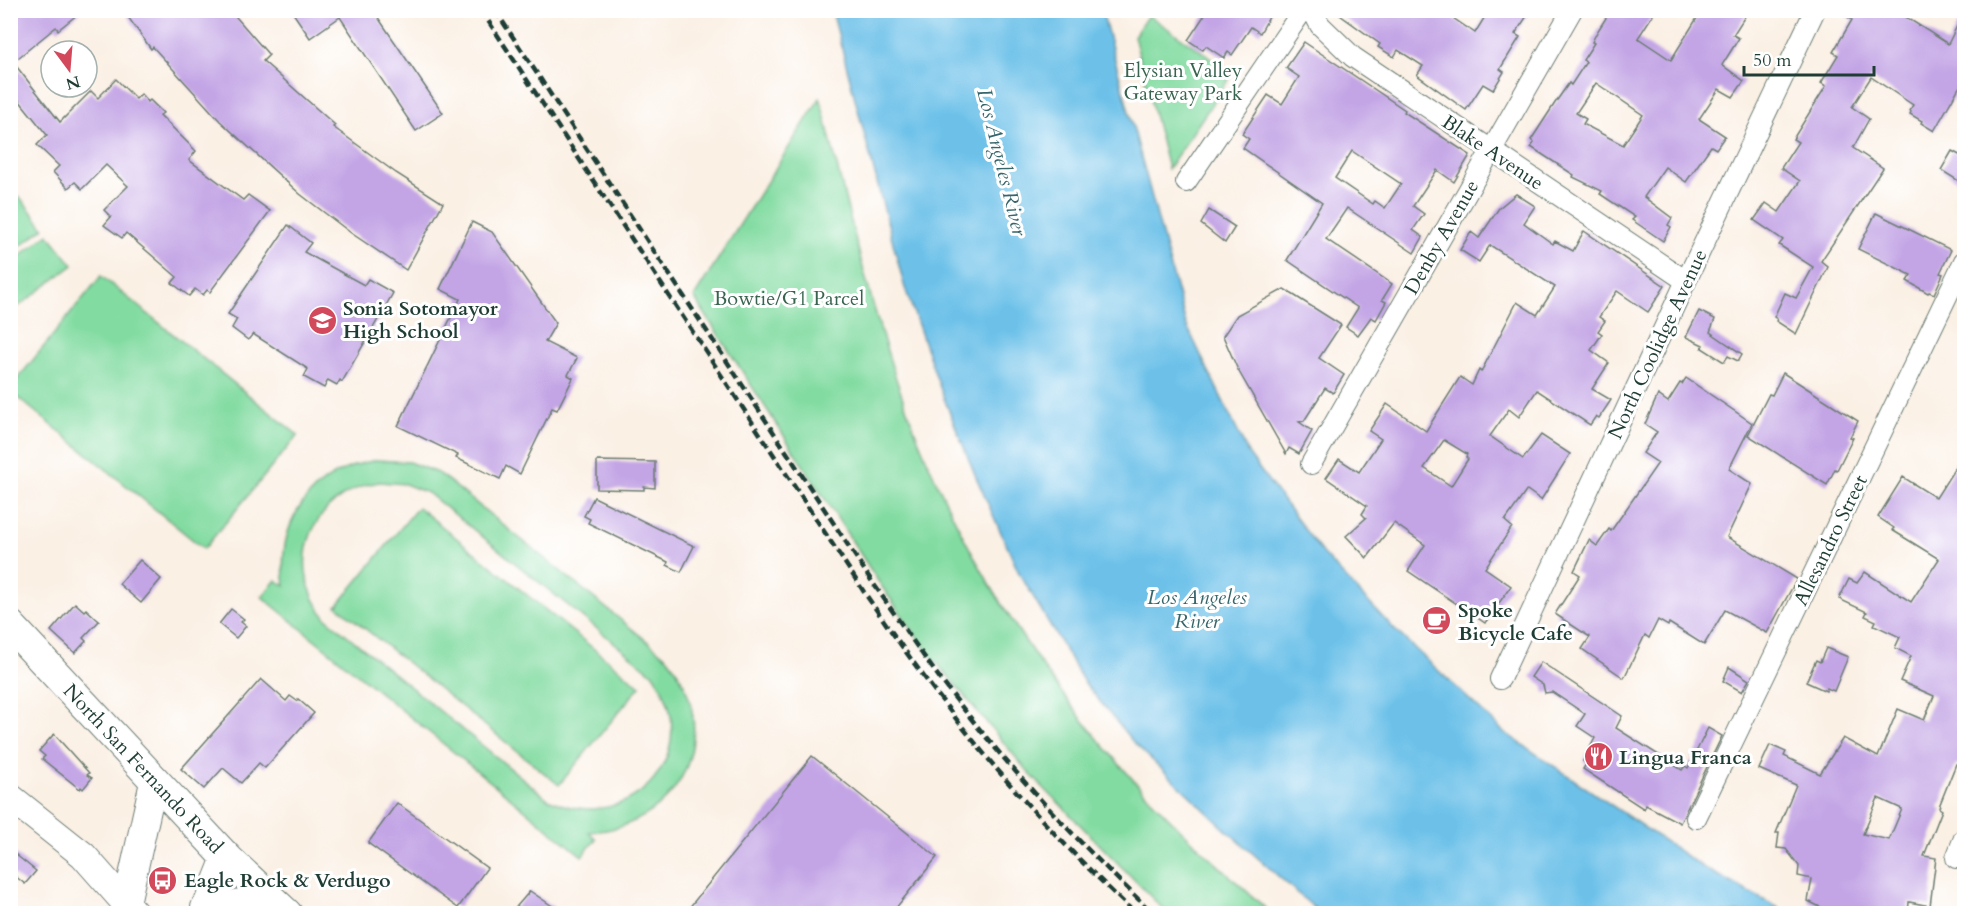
<svg xmlns="http://www.w3.org/2000/svg" width="1975" height="924" font-family="Cardo,serif">
<rect width="100%" height="100%" fill="#fff"/>
<filter id="ink" filterUnits="userSpaceOnUse"><feTurbulence type="fractalNoise" baseFrequency=".0167" numOctaves="2"/><feDisplacementMap in="SourceGraphic" scale="12" xChannelSelector="R" yChannelSelector="G"/><feConvolveMatrix kernelMatrix="1 2 1 2 8 2 1 2 1" color-interpolation-filters="sRGB"/></filter>
<filter id="wash" filterUnits="userSpaceOnUse"><feTurbulence type="fractalNoise" baseFrequency=".008" numOctaves="4" result="noise"/><feDisplacementMap in="SourceGraphic" scale="24" xChannelSelector="R" yChannelSelector="G"/><feGaussianBlur stdDeviation="1.35" result="paint"/><feColorMatrix in="noise" values="0 0 0 0 0 0 0 0 0 0 0 0 0 0 0 0 0 1.4 0 .05"/><feComposite in="paint" operator="in"/></filter>
<g filter="url(#wash)">
<rect width="100%" height="100%" fill="#fbf0e4"/>
<!-- green -->
<g fill="#82dba1" stroke="#508c6a" stroke-width="1.5" fill-rule="evenodd">
<path d="M1148 15 1233 73 1168 169 1134 36Z"/>
<path d="M820 98C846 200 869 303 904 402 955 543 1036 673 1137 784 1178 830 1225 872 1271 913H1167L1028 772 927 651 878 581 694 297Z"/>
<path d="M19 196 44 228 11 253V203Z"/>
<path d="M48 234 73 265 19 306 11 296V263Z"/>
<path d="M101 276 298 435 204 549 11 392V387Z"/>
<path d="M377 460 409 462 440 474 668 658C725 732 682 827 589 832L596 839 582 856 262 597 276 580 285 586C275 521 312 471 377 460ZM379 482 405 484 428 493 652 673C709 749 633 839 548 799L326 618C283 564 311 494 379 482Z"/>
<path d="M418 507 640 686 559 785 337 606Z"/>
</g>
<!-- water -->
<path fill="#6dc1e9" stroke="#467f8e" stroke-width="1.5" d="M832 11H1102L1186 324 1249 455 1323 554 1393 628 1504 732 1704 868 1788 913H1320L1225 829 1133 742 1084 682 1019 573 976 477 943 396 904 285Z"/>
<g id="blocks">
<!-- building -->
<g fill="#c3a5e5" fill-rule="evenodd">
<path d="M23 10H83L58 30 56 27 13 62 60 122 91 91 98 98 116 79 136 99 141 94 148 102 150 100 163 113 160 115 196 151 189 160 243 200 248 195 270 211 210 292 207 290 203 295 195 289 189 296 172 283 177 277 126 233 122 238 104 225 111 217 104 210 128 186 106 165 82 189 75 182 68 188 53 172 59 166 37 145 47 135 10 89V21Z"/>
<path d="M123 10H230L269 55 263 61 335 125 333 127 396 173 443 203 406 270 351 233 300 194 220 121 153 47 151 49Z"/>
<path d="M291 10H373L443 113 416 131 340 17 310 38Z"/>
<path d="M1208 10H1273L1260 33 1251 27 1232 55 1228 52 1224 58 1206 46 1203 50 1188 40Z"/>
<path d="M1333 10H1458L1453 18 1475 33 1489 10H1531L1515 34 1520 37 1500 69 1504 72 1493 90 1483 84 1466 110 1417 75 1423 66 1398 50 1394 57 1378 47 1380 44Z"/>
<path d="M1611 10H1656L1638 38 1671 60 1702 10H1749L1733 35 1739 38 1722 65 1744 81 1733 97 1719 89 1699 119 1725 136 1716 149 1711 146 1686 182 1665 167 1644 197 1672 218 1668 225 1671 227 1663 241 1632 220 1635 217 1600 194 1602 191 1573 177 1574 175 1531 147 1534 143 1531 140 1555 103 1569 83 1571 85 1586 62 1583 60 1594 43 1592 42 1597 32ZM1596 83 1643 115 1623 145 1583 124 1586 119 1576 113Z"/>
<path d="M1837 10H1895L1948 44 1965 10V77L1934 131 1921 123 1922 121 1910 114 1911 112 1910 110 1913 105 1871 77 1852 107 1869 119 1853 148 1883 168 1821 261 1828 267 1796 334 1776 321 1777 319 1774 317 1785 293 1796 298 1813 267 1779 245 1783 240 1754 220 1766 203 1779 212 1800 181 1781 168 1798 142 1793 139 1826 86 1821 83 1838 55 1833 52 1852 20Z"/>
<path d="M1304 42 1405 110 1404 112 1470 155 1454 182 1437 170 1413 206 1424 214 1413 230 1423 237 1414 253 1347 208 1326 239 1392 284 1382 300 1386 302 1376 320 1371 317 1358 335 1346 327 1358 308 1287 260 1322 203 1243 148 1249 139 1242 134 1268 95 1282 104 1299 77 1286 68ZM1352 151 1401 184 1385 208 1375 201 1373 204 1335 178Z"/>
<path d="M1952 151 1965 158V185L1941 170Z"/>
<path d="M1516 194 1535 206 1524 223 1553 244 1555 241 1573 251 1584 231 1665 286 1648 312 1617 291 1599 317 1605 321 1598 331 1602 334 1591 350 1609 363 1592 389 1611 400 1599 418 1596 416 1590 425 1537 390 1519 417 1509 409 1490 436 1523 459 1541 435 1570 454 1541 500 1527 490 1505 521 1512 527 1485 568 1511 586 1485 623 1408 571 1425 545 1394 523 1367 558 1346 536 1366 518 1362 514 1367 506 1326 478 1339 459 1359 472 1381 439 1369 431 1387 404 1426 431 1460 377 1472 385 1479 370 1481 372 1517 302 1537 315 1555 287 1490 245 1479 262 1460 250 1471 232 1479 238 1499 208ZM1444 440 1467 454 1466 457 1468 459 1451 486 1424 468Z"/>
<path d="M1209 210 1235 227 1225 243 1201 224Z"/>
<path d="M1876 213 1951 250 1940 273 1943 274 1934 294 1929 292 1928 293 1907 281 1911 275 1858 249Z"/>
<path d="M472 222 492 232 556 323 545 342 577 358 568 375 573 378 557 410 552 408 520 474 506 466 500 479 456 458 458 455 398 426 460 299 440 289Z"/>
<path d="M288 225 311 243 304 252 364 285 368 279 393 293 342 382 340 380 337 385 328 380 324 388 304 377 308 369 253 334 248 340 232 328 237 319 228 314Z"/>
<path d="M1284 289 1341 325 1319 358 1344 375 1333 393 1325 388 1304 421 1299 422 1312 431 1299 454 1289 448 1286 454 1238 370 1223 336 1237 315Z"/>
<path d="M1699 311 1715 319 1710 332 1742 354 1738 361 1728 356 1724 362 1702 348 1703 345 1686 337Z"/>
<path d="M1783 373 1858 421 1850 437 1853 438 1837 470 1835 469 1827 485 1748 435 1769 394 1772 395Z"/>
<path d="M1686 378 1752 423 1729 469 1752 484 1727 537 1797 579 1767 633 1725 610 1704 645 1669 623 1668 626 1658 620 1649 638 1645 635 1624 678 1582 649 1590 637 1555 614 1580 575 1574 571 1589 540 1597 546 1609 529 1611 531 1658 463 1643 453 1657 432 1645 424 1658 395 1668 402 1680 383 1682 384Z"/>
<path d="M1965 452V505L1960 513 1965 516V727L1960 738 1965 741V767L1956 764 1940 804 1939 808 1942 810 1924 856 1936 858 1930 906 1909 902 1908 914H1834L1808 901 1812 879 1798 876 1799 866 1786 849 1777 848 1779 833H1776L1796 785 1759 769 1770 745 1786 752 1784 756 1820 774 1843 738 1878 757 1898 709 1924 720 1934 696 1900 681 1911 656 1895 648 1900 637 1874 625 1876 621 1865 616 1867 612 1839 599 1849 579 1857 583 1865 572 1911 602 1939 559 1892 530 1894 528 1878 517 1903 477 1936 498ZM1878 798 1902 809 1889 840 1863 834Z"/>
<path d="M597 461 655 462V488L644 487V490L597 489Z"/>
<path d="M594 497 694 546 681 572 667 565 668 562 588 523 590 519 584 516Z"/>
<path d="M140 560 161 579 141 603 119 584Z"/>
<path d="M75 603 84 611 86 609 99 621 83 638 86 641 75 653 51 631Z"/>
<path d="M231 609 244 619 241 622 246 626 236 638 219 624Z"/>
<path d="M1826 648 1848 657 1834 691 1827 688 1826 691 1806 682 1816 660 1820 662Z"/>
<path d="M1541 662 1622 716 1616 728 1682 770 1685 766 1688 768 1708 728 1722 736 1680 823 1646 805 1644 809 1583 769 1587 763 1583 761 1595 738 1577 726 1585 714 1552 692 1545 693 1543 685 1531 677Z"/>
<path d="M1729 667 1749 680 1742 692 1723 681Z"/>
<path d="M261 679 286 701 290 696 297 701 298 699 314 713 265 768 259 763 241 783 223 768 204 789 181 769Z"/>
<path d="M54 734 89 773 87 775 92 778 83 789 81 787 80 789 42 759 45 756 39 751Z"/>
<path d="M812 756 937 857 891 914H684Z"/>
<path d="M397 803 487 868 458 908 368 843Z"/>
<path d="M10 850 36 871 25 884 10 872Z"/>
<path d="M530 891 564 914H510Z"/>
</g>
</g>
</g>
<g filter="url(#ink)">
<use href="#blocks" fill-opacity="0" stroke="#6c7c72" stroke-width="1.5"/>
<g fill="none" stroke-linecap="round" stroke-linejoin="round">
<defs>
<g id="street">
<path d="M1312 10 1320 25 1353 57 1686 281"/>
<path d="M1186 182 1303 10"/>
<path d="M1311 464 1572 10"/>
<path d="M1500 679 1686 281 1815 10"/>
<path d="M1696 818 1964 261"/>
<path d="M1956 858 1964 838"/>
</g>
<g id="secondary">
<path d="M10 797 83 855 135 914"/>
<path d="M124 914 154 780"/>
</g>
<g id="primary">
<path id="s1" d="M10 625 227 858 287 914"/>
<path d="M206 908 272 901"/>
<path d="M205 914 227 858"/>
</g>
</defs>
<!-- street casing -->
<use href="#street" stroke="#6c7c72" stroke-width="22"/>
<!-- secondary casing -->
<use href="#secondary" stroke="#6c7c72" stroke-width="29"/>
<!-- primary casing -->
<use href="#primary" stroke="#6c7c72" stroke-width="32"/>
<!-- street -->
<use href="#street" stroke="#fff" stroke-width="20"/>
<!-- secondary -->
<use href="#secondary" stroke="#fff" stroke-width="27"/>
<!-- primary -->
<use href="#primary" stroke="#fff" stroke-width="30"/>
<!-- rail -->
<g stroke="#1f3d34" stroke-width="4.5" stroke-dasharray="9 4.5" stroke-linecap="butt">
<path d="M481 10 864 592C891 631 918 670 947 707 1003 781 1068 851 1136 914"/>
<path d="M495 10 873 583C901 623 928 664 958 702 1017 778 1084 848 1154 914"/>
</g>
</g>
</g>
<!-- icons -->
<defs>
<symbol id="school-disc" viewBox="-11 -11 22 22"><circle r="9.5" fill="#d1495b" stroke="#fff"/><path d="M0-5L7-2L0 1L-7-2ZM-4 1L0 2.5L4 1V4Q0 6-4 4Z" fill="#fff"/></symbol>
<symbol id="cafe-disc" viewBox="-11 -11 22 22"><circle r="9.5" fill="#d1495b" stroke="#fff"/><path d="M-5.5-4.5H6V0H3Q3 3.5 0 3.5H-2.5Q-5.5 3.5-5.5 0ZM3-3.2v2h1.7v-2ZM-6 4.5H4V6H-6Z" fill="#fff"/></symbol>
<symbol id="restaurant-disc" viewBox="-11 -11 22 22"><circle r="9.5" fill="#d1495b" stroke="#fff"/><path d="M-5-6h1v4h1v-4h1v4h1v-4h1v5L-1.5 .5V6h-2V.5L-5-1ZM5-6V6H3V1.5H1.5Q1.5-4 5-6Z" fill="#fff"/></symbol>
<symbol id="bus-disc" viewBox="-11 -11 22 22"><circle r="9.5" fill="#d1495b" stroke="#fff"/><path d="M-5-6H5V4H4V6H2V4H-2V6H-4V4H-5ZM-3.5-4V0h7V-4ZM-3.5 1.2v1.5H-2V1.2ZM2 1.2v1.5H3.5V1.2Z" fill="#fff"/></symbol>
</defs>
<g fill-rule="evenodd">
<use href="#school-disc" x="306" y="304" width="33" height="33"/>
<use href="#cafe-disc" x="1420" y="604" width="33" height="33"/>
<use href="#restaurant-disc" x="1582" y="740" width="33" height="33"/>
<use href="#bus-disc" x="146" y="864" width="33" height="33"/>
</g>
<g text-anchor="middle" stroke-width="6" stroke-linejoin="round" paint-order="stroke">
<!-- park labels -->
<g font-size="20" fill="#38644f" stroke="#fff">
<text x="1183" y="77">Elysian Valley<tspan x="1183" dy="23">Gateway Park</tspan></text>
<text x="789" y="305">Bowtie/G1 Parcel</text>
</g>
<!-- street labels -->
<g font-size="20" fill="#1f3d34" stroke="#fff">
<text transform="translate(1493 152) rotate(34)" y="7">Blake Avenue</text>
<text transform="translate(1441 237) rotate(-60)" y="7">Denby Avenue</text>
<text transform="translate(1657 344) rotate(-65)" y="7">North Coolidge Avenue</text>
<text transform="translate(1830 540) rotate(-64)" y="7">Allesandro Street</text>
<text dy="7" stroke="none"><textPath href="#s1" startOffset="196">North San Fernando Road</textPath></text>
</g>
<!-- poi labels -->
<g font-size="20" font-weight="bold" fill="#1f3d34" stroke="#fff" text-anchor="start">
<text x="343" y="315">Sonia Sotomayor<tspan x="343" dy="23">High School</tspan></text>
<text x="1458" y="617">Spoke<tspan x="1458" dy="23">Bicycle Cafe</tspan></text>
<text x="1619" y="764">Lingua Franca</text>
<text x="184" y="887">Eagle Rock &amp; Verdugo</text>
</g>
<!-- water labels -->
<g font-size="21" font-style="italic" fill="#36656a" stroke="#fff">
<text transform="translate(1002 162) rotate(76)" y="7">Los Angeles River</text>
<text x="1197" y="604">Los Angeles<tspan x="1197" dy="24">River</tspan></text>
</g>
</g>
<!-- margin -->
<rect width="1975" height="924" fill="none" stroke="#fff" stroke-width="36"/>
<!-- north arrow -->
<g transform="translate(69 69) rotate(164)"><circle r="28" fill="#ffffff" stroke="#a5b1ae" stroke-width="1.5"/>
<path d="M0-4.5L10 22L0 15L-10 22Z" fill="#d1495b"/>
<text y="-9" font-size="16" font-weight="bold" text-anchor="middle" fill="#1f3d34">N</text>
</g>
<!-- scale -->
<path d="M1744 66v9h130v-9" fill="none" stroke="#1f3d34" stroke-width="3"/>
<text x="1753" y="66" font-size="18" fill="#1f3d34" stroke="#ffffff" stroke-width="4.5" paint-order="stroke">50 m</text>
</svg>
